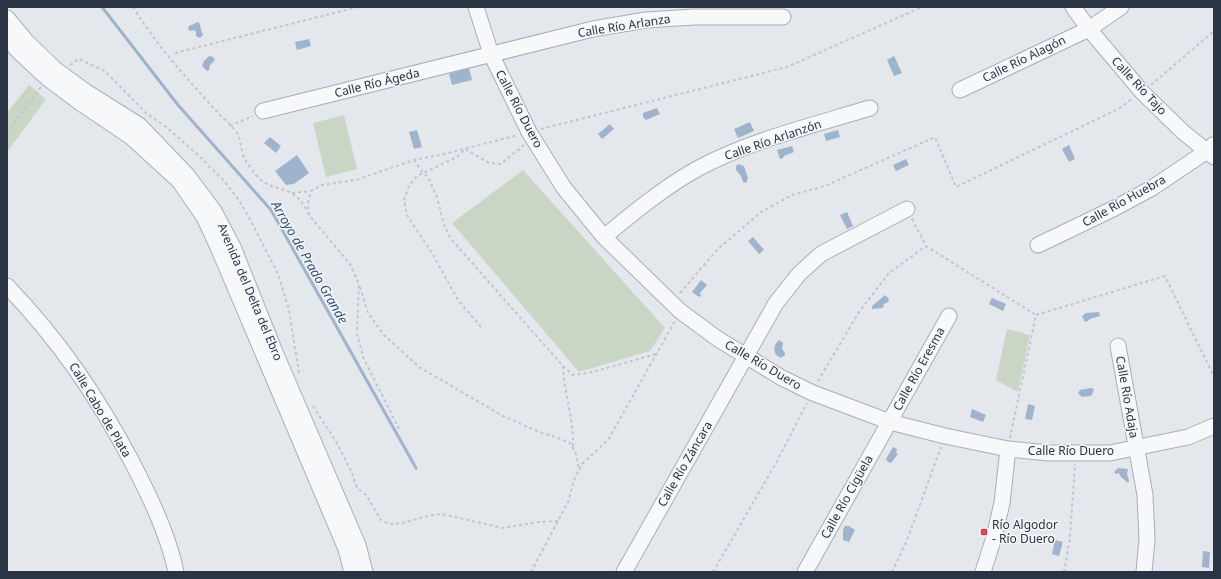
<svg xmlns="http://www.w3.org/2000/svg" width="1221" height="579" font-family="'Noto Sans',sans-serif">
<rect width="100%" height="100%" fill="#e4e7ec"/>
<!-- green -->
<g fill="#c9d6c5">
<path d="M29 85 46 99 7 152V113Z"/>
<path d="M344 115 357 169 326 177 313 123Z"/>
<path d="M523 170 665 328 650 351 579 372 452 223Z"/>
<path d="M1007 329 1030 335 1018 392 996 380Z"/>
</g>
<!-- water -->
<g fill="#9fb4cc">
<path d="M198 22 200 24 201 30 203 35 200 38 196 36V32L194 30 190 31 188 29 189 26Z"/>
<path d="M309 39 311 46 297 50 295 42Z"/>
<path d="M209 56 213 57 215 60 210 65 209 70 207 71 202 66 204 61Z"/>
<path d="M894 56 902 73 894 76 887 60Z"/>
<path d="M469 68 472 80 452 85 449 74Z"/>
<path d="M657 108 660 114 646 120 643 117V113Z"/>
<path d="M750 122 754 131 738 138 734 129Z"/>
<path d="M610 124 614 129 602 139 598 134Z"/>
<path d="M417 130 422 147 414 149 409 132Z"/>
<path d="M838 130 840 137 826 141 824 134Z"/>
<path d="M270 137 281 146 276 153 264 143Z"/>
<path d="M1069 145 1075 159 1069 162 1062 149Z"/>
<path d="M792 146 794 152 784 156 783 158 780 159 777 150Z"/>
<path d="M297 155 309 173 294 184 286 185 275 171Z"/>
<path d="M906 159 909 165 896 171 893 165Z"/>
<path d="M738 164 744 166 748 178 746 183 743 182 741 176 736 170V166Z"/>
<path d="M847 212 853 226 847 229 840 215Z"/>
<path d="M753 237 764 250 759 254 748 241Z"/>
<path d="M701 280 707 285 700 293 701 296 699 297 692 292Z"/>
<path d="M885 295 889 299 888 302 884 304 883 308 872 309V306Z"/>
<path d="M992 298 1006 304 1003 311 989 304Z"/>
<path d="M1099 312 1100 316 1090 319 1088 321 1085 322 1082 316 1086 313Z"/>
<path d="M779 340 783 343 782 349 785 353V355L781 358 776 355C773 349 774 345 779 340Z"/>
<path d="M1090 388H1092L1094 390 1091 396 1082 397 1078 393 1080 390Z"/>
<path d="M1028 404 1035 406 1032 420 1025 419Z"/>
<path d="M972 409 986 415 983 422 970 417Z"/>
<path d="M893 447 897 449 896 453 898 454 891 463 888 462 886 459Z"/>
<path d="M1118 468 1128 469 1127 474 1129 481 1128 483 1121 477 1119 473 1116 474 1114 472Z"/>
<path d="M845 526H849L855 530 849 542 843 540V530Z"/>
<path d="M1055 540 1063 542 1059 556 1052 554Z"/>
<path d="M1203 551 1210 552 1209 568 1202 567Z"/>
</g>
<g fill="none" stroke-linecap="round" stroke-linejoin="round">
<!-- stream -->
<path stroke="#9fb4cc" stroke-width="3" d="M102 7 178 105 271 210 416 468"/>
<defs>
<g id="minor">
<path d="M476 7 491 54 529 132 564 188 604 237 680 311 718 339 782 378 813 393 890 422 945 436 1008 449 1049 453H1110L1188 437 1214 426"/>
<path d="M1073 7 1089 29 1142 92 1183 132 1214 157"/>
<path d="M7 18 27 42 55 69 85 91 139 125 187 175 214 211 233 247 275 352 358 545 365 572"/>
<path d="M7 37 17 50 47 78 79 102 131 137 179 181 204 217 220 252 346 549 352 572"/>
<path d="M960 90 1089 29 1121 7"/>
<path d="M263 111 593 29 646 20 694 17H783"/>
<path d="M604 237C633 213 663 188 697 169 748 141 814 125 870 108"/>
<path d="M1038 245 1115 208 1152 188 1207 151 1213 145"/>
<path d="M7 286C59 340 97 396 132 462 150 497 168 534 176 572"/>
<path d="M1118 346 1145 495 1147 539 1144 572"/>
<path d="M624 572 776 303 799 274 821 254 907 209"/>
<path d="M805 572 949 316"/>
<path d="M983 572 994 537 1002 503 1008 449"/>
</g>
</defs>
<!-- minor casing -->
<use href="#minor" stroke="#a9aeb7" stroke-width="17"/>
<!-- path -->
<g stroke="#c2c5cb" stroke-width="2" stroke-dasharray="3 3" stroke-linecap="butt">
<path d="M133 7C156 45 189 81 219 114 224 119 230 124 234 129 241 137 240 145 243 155 246 162 251 169 256 175 269 189 277 186 291 193 300 197 304 206 309 214"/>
<path d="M175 53 358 7"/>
<path d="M70 65 79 59 105 71 146 113 165 126 197 154 225 182 238 199 251 221 278 274 289 310 299 373"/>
<path d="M1151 85 1214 31"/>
<path d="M230 126 253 116"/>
<path d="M541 129 787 67 922 7"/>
<path d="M7 133 41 87"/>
<path d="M414 160 423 173 428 177 437 197 444 225 451 239 562 365 573 375 593 372 656 354"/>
<path d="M292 193 311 191"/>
<path d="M912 219 926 246 1036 315"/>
<path d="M360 287 368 313 383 334 419 367 503 416 539 432 556 437 570 443 576 454 579 470"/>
<path d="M680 293 718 249 761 212 792 195 825 186 935 137 956 187 1120 108 1133 98"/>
<path d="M481 327 458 300 432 253 407 215 404 200 409 186 417 176 457 157 465 149 489 163 501 164 524 145"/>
<path d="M563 366C564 393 574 420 573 447"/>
<path d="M818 381 859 312 889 273 926 246"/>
<path d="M313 406 338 445 351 471 357 488 366 495 381 520 389 524 403 523 431 515 442 514 503 528 538 522 558 521"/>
<path d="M399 429 363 357 357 333 359 284 350 264 309 215 308 202 311 191 322 185 356 180 414 160 444 154 518 135"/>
<path d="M1010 438 1036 315 1165 276 1214 377"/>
<path d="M531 572 568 502 575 477 582 464 608 440 675 321"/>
<path d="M713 572 776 463 807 403"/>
<path d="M892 572 907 540 941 447"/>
<path d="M1064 572 1070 538 1075 464"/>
</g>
<!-- minor -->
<use href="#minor" stroke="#f7f8fa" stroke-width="15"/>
</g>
<!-- markers -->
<rect fill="#d1495b" stroke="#f4f6f9" stroke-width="1.5" x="980" y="528" width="8" height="8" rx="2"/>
<g text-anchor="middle" stroke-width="3" stroke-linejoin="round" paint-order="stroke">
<!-- street labels -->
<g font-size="12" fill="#2b3445" stroke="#f4f6f9">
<text transform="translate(624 26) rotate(-9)" y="4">Calle Río Arlanza</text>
<text transform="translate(1024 59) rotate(-26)" y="4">Calle Río Alagón</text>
<text transform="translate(377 83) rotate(-14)" y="4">Calle Río Ágeda</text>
<text transform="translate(1139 86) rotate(47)" y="4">Calle Río Tajo</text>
<text transform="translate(519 109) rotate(62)" y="4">Calle Río Duero</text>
<text transform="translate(773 140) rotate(-19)" y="4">Calle Río Arlanzón</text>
<text transform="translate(1124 201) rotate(-29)" y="4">Calle Río Huebra</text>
<text transform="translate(250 292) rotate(67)" y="4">Avenida del Delta del Ebro</text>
<text transform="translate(763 365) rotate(30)" y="4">Calle Río Duero</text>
<text transform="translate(919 369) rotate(-61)" y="4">Calle Río Eresma</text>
<text transform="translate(1127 397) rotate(80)" y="4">Calle Río Adaja</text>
<text transform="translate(100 410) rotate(59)" y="4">Calle Cabo de Plata</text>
<text x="1071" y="455">Calle Río Duero</text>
<text transform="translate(685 464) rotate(-60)" y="4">Calle Río Záncara</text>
<text transform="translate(847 497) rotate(-61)" y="4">Calle Río Cigüela</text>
</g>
<!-- poi labels -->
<g font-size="12" fill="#2b3445" stroke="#f4f6f9" text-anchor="start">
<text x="992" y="529">Río Algodor<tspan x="992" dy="14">- Río Duero</tspan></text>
</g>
<!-- water labels -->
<g font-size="13" font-style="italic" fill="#34527a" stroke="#f4f6f9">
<text transform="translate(310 262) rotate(60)" y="5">Arroyo de Prado Grande</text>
</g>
</g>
<!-- border -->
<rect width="1221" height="579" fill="none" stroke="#2b3445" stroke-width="16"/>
</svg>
